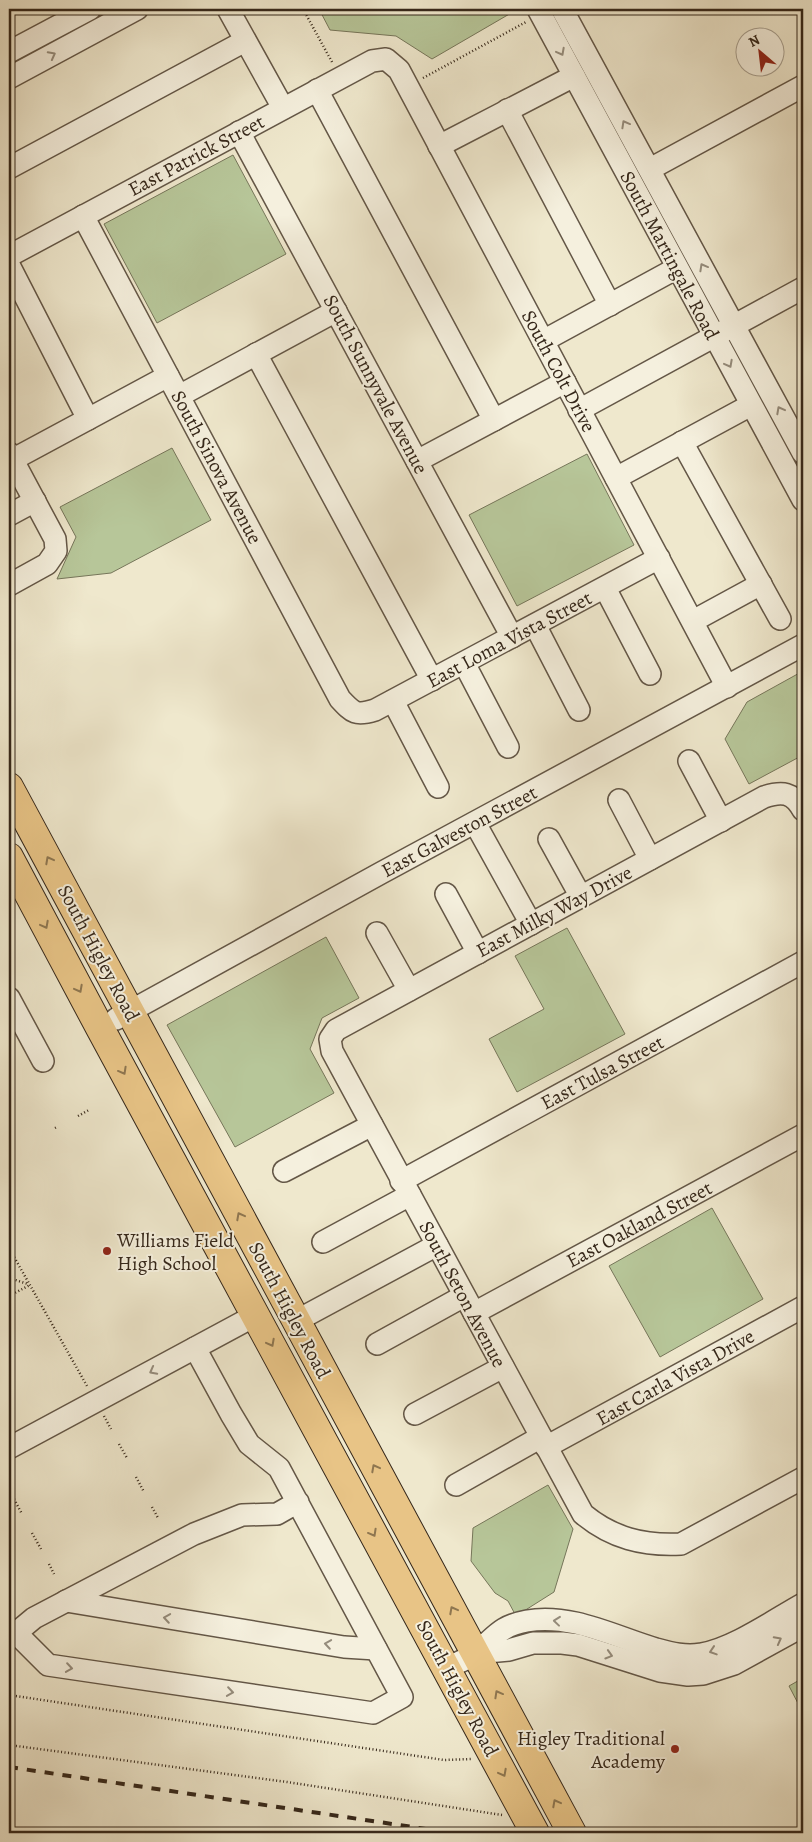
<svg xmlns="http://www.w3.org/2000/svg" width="812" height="1842" font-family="Alegreya,serif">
<rect width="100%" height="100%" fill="#efe8cd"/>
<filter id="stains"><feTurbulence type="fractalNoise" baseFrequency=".004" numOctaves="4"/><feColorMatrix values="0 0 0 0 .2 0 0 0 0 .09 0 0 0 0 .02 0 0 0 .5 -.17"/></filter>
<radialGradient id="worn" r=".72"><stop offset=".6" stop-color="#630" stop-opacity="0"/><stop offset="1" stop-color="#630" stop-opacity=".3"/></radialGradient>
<!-- green -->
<g fill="#b7c699" stroke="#76765a">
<path d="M319 9H518L432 59 396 36 330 30Z"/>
<path d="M233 155 286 254 157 323 104 224Z"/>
<path d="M172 448 211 520 111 573 57 579 76 537 60 507Z"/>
<path d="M587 454 634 545 517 606 469 515Z"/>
<path d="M803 671V755L749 784 725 739 747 702Z"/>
<path d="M567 928 625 1034 517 1092 489 1039 544 1009 515 956Z"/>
<path d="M326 937 359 998 322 1018 310 1049 334 1093 235 1147 167 1025Z"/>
<path d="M712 1208 763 1299 660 1357 609 1266Z"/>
<path d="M548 1485 573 1529 554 1592 516 1616 508 1601 495 1593 471 1561 473 1528Z"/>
<path d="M803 1678V1713L789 1686Z"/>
</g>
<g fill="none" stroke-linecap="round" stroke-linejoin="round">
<defs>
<g id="minor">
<path d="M228 9 283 108"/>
<path d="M538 9 803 500"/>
<path d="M562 9 803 453"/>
<path d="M9 52 90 9"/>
<path d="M9 78 137 9"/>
<path d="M317 90 494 420"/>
<path d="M507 110 610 305"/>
<path d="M239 132 512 637"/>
<path d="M439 146 574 76"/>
<path d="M9 168 245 41"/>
<path d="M650 169 803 86"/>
<path d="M83 216 340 699C353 713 356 716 375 710L659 558"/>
<path d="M9 256 372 61 386 59 399 70 727 687"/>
<path d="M9 265 88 419"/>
<path d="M543 341 677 268"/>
<path d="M256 354 432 680"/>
<path d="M179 396 336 311"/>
<path d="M579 410 803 288"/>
<path d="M682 442 780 619"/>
<path d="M9 453 55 539 56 551 47 564 9 585"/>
<path d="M12 460 168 376"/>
<path d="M417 461 565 382"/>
<path d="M616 478 751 405"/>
<path d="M9 515 35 501"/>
<path d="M605 588 650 674"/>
<path d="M693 621 761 584"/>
<path d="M535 625 579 710"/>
<path d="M464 663 508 747"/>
<path d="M393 701 438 787"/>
<path d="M689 761 721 821"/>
<path d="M619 800 650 859"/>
<path d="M803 810C793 792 782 791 764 797L336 1030 330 1039 332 1051 583 1514C612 1538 643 1546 681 1544L803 1478"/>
<path d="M475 823 531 924"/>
<path d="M549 839 581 897"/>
<path d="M446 894 478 953"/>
<path d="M377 933 409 990"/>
<path d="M9 998 43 1061"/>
<path d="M116 1019 381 873 803 645"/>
<path d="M284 1171 372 1125"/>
<path d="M401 1181 803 962"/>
<path d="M323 1242 410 1195"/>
<path d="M474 1313 803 1135"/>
<path d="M296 1321 437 1245"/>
<path d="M377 1344 464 1296"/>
<path d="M195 1348 231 1414 249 1444 279 1468 402 1697 373 1713 48 1665 16 1633 34 1618 194 1534 242 1515 277 1514 298 1502"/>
<path d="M415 1414 503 1367"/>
<path d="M546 1447 803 1307"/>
<path d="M9 1448 256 1315"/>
<path d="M456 1485 541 1437"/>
<path d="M66 1601 344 1647 376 1649"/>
<path d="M476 1653 509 1650 533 1643H562L578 1645 660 1671 688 1675 703 1674 734 1664 803 1626"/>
<path d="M447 1668C456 1663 469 1659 477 1652 496 1636 500 1626 527 1621 571 1613 615 1637 656 1649 671 1653 686 1657 701 1654 733 1649 774 1620 803 1604"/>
</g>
<g id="major">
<path d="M9 787 572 1833"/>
<path d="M9 857 100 1028 535 1833"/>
</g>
</defs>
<!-- minor casing -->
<use href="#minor" stroke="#645747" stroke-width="24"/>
<!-- major casing -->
<use href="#major" stroke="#35271a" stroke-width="30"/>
<!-- path -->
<g stroke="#35271a" stroke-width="2.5" stroke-dasharray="1 2.5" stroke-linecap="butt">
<path d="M303 9 332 62"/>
<path d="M423 78 526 22"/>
<path d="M78 1116 89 1110"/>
<path d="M55 1128 57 1127"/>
<path d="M9 1248 87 1386"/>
<path d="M9 1278 28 1284"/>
<path d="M9 1296 30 1285"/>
<path d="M104 1416 111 1429"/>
<path d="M119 1444 127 1458"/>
<path d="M136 1477 144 1492"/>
<path d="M14 1499 22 1514"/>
<path d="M152 1507 158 1518"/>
<path d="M32 1533 41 1549"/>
<path d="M49 1564 54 1574"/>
<path d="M9 1695 444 1760 472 1759"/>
<path d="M9 1745 287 1782 502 1815"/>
</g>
<!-- minor -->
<use href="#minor" stroke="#f5f0de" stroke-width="21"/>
<!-- major -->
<use href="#major" stroke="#e8c486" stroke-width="28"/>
<!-- rail -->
<path stroke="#35271a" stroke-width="4" stroke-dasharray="9 9" stroke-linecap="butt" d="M9 1767 453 1833"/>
</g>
<!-- one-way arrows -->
<defs><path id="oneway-chevron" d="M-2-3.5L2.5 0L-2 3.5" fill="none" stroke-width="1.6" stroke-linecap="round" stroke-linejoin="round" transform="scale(1.25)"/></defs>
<g stroke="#958c7c">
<use href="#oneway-chevron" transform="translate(561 52) rotate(62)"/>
<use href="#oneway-chevron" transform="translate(52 55) rotate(-28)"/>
<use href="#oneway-chevron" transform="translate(625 124) rotate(-119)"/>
<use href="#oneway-chevron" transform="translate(703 267) rotate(-119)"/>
<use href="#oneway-chevron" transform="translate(729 364) rotate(62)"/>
<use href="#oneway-chevron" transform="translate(780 410) rotate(-118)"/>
<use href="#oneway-chevron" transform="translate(153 1371) rotate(152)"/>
<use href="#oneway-chevron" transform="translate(167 1618) rotate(-171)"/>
<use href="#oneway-chevron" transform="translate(557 1621) rotate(-174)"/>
<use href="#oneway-chevron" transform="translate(778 1640) rotate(-28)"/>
<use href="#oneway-chevron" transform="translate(328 1644) rotate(-171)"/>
<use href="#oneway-chevron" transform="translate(713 1651) rotate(162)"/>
<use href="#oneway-chevron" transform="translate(609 1655) rotate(17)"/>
<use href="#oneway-chevron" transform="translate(69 1668) rotate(8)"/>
<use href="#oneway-chevron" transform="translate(230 1692) rotate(8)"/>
</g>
<g stroke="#8e7650">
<use href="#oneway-chevron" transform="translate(49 860) rotate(-118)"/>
<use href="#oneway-chevron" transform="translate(45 925) rotate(62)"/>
<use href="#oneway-chevron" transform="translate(79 989) rotate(62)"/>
<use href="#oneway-chevron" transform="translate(123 1071) rotate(61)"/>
<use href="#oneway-chevron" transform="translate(240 1216) rotate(-118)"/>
<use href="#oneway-chevron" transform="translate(271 1343) rotate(62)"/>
<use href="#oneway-chevron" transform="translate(375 1468) rotate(-118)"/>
<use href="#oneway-chevron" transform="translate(373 1533) rotate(61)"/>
<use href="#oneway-chevron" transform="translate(453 1610) rotate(-118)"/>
<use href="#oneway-chevron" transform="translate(498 1694) rotate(-119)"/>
<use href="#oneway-chevron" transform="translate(503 1773) rotate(62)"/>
<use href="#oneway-chevron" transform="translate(556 1803) rotate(-118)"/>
</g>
<!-- markers -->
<g fill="#8f2418" stroke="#f5f0de" stroke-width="2">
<circle cx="107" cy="1251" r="5"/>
<circle cx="675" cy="1749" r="5"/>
</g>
<g text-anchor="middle" stroke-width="4" stroke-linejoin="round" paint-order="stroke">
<!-- street labels -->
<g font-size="20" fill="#35271a" stroke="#f5f0de">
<text transform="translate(196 155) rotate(-28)" y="7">East Patrick Street</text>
<text transform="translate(670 255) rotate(62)" y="7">South Martingale Road</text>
<text transform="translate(559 371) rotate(62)" y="7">South Colt Drive</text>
<text transform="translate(376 384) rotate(62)" y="7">South Sunnyvale Avenue</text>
<text transform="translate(217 467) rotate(62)" y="7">South Sinova Avenue</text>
<text transform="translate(509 639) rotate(-28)" y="7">East Loma Vista Street</text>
<text transform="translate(459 831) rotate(-28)" y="7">East Galveston Street</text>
<text transform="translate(554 911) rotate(-28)" y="7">East Milky Way Drive</text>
<text transform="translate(99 953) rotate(62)" y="7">South Higley Road</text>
<text transform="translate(602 1072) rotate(-28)" y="7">East Tulsa Street</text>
<text transform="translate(639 1224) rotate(-28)" y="7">East Oakland Street</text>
<text transform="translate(463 1294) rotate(62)" y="7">South Seton Avenue</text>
<text transform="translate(290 1310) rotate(62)" y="7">South Higley Road</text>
<text transform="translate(675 1377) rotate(-29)" y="7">East Carla Vista Drive</text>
<text transform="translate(458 1688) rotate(62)" y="7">South Higley Road</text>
</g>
<!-- poi labels -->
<g font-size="20" fill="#35271a" stroke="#f5f0de" text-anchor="start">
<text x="117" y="1247">Williams Field<tspan x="117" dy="23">High School</tspan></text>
<text x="665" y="1745" text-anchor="end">Higley Traditional<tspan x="665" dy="23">Academy</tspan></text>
</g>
</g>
<!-- margin -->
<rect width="812" height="1842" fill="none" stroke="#efe8cd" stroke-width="30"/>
<rect x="10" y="10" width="792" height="1822" fill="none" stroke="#35271a" stroke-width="2.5"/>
<rect x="15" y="15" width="782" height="1812" fill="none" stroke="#35271a"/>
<!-- north arrow -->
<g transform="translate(760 52) rotate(332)"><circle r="24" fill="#f5f0de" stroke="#a8a090"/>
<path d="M0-4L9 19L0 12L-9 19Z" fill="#8f2418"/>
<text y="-8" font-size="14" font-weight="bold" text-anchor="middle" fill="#35271a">N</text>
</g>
<rect width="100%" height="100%" filter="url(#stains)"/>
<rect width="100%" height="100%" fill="url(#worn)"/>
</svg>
